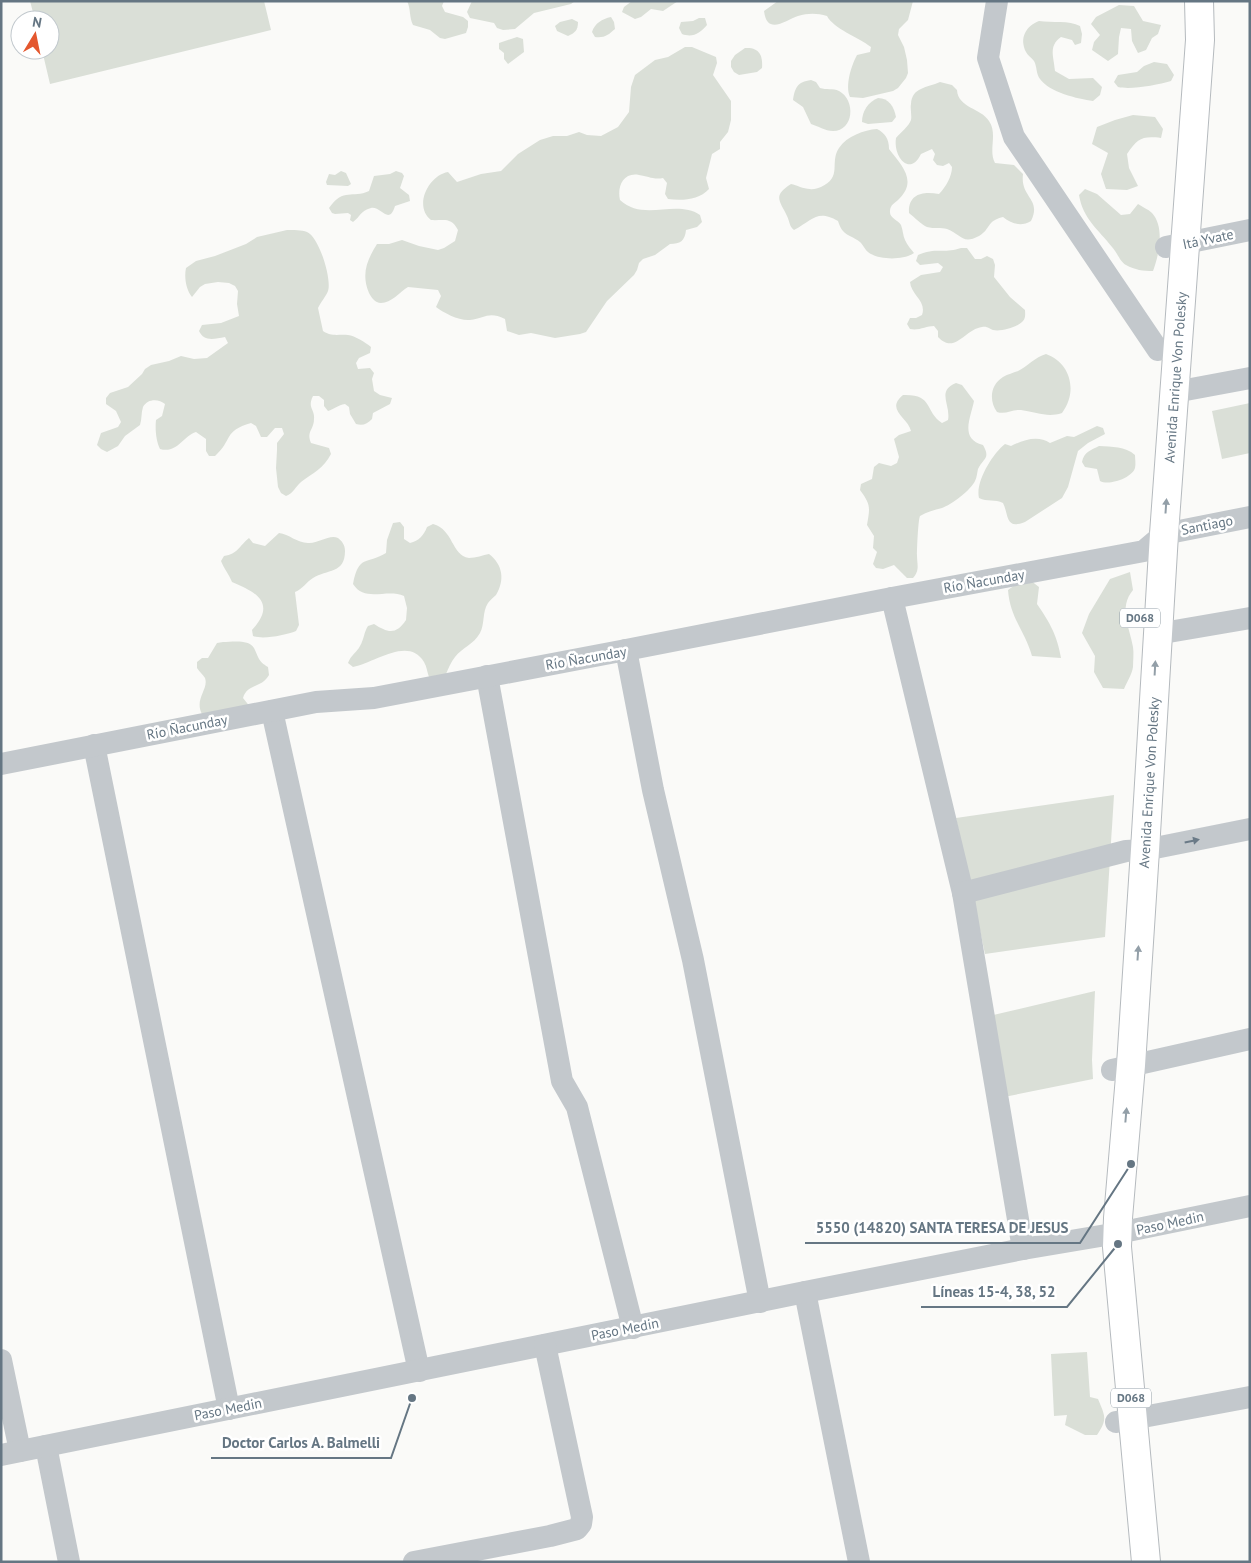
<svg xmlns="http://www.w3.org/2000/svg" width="1251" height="1563" font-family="'PT Sans',sans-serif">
<rect width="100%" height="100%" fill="#fafaf8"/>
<!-- green -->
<g fill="#dadfd7">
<path d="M30 1H264L271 30 50 84 42 50H50V20H35Z"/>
<path d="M407 1H444L442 6 445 12 463 17 468 21V27L466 33 445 39 440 38 430 30 413 25C409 17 411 9 407 1Z"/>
<path d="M472 1H575L571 4 534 13 515 29 503 30 497 28 494 23 470 18 467 12Z"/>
<path d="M632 1H678L663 11 651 9 641 17 635 19 622 12 624 7Z"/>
<path d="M778 1H913L908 20 899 29 898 35 904 47 907 60 908 73 906 78 898 88 893 91 863 98 850 97C845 86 851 66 857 55L870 52 871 47C858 37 834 29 827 16 817 13 808 13 798 16 786 20 767 36 764 11Z"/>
<path d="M1119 5 1134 6 1143 21 1161 25 1158 34 1152 38 1146 50 1138 53 1132 41 1131 29 1121 28 1119 37 1118 54 1108 61 1092 50 1094 42 1100 35 1091 24 1096 17Z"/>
<path d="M611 17 614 22 615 29C608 35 605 38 595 37L592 32C595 23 602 19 611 17Z"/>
<path d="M699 18H705L707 25C700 33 693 38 682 34L679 28 681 22 693 21Z"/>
<path d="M572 19 578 22C578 30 575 33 568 36L557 31 555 26 560 22Z"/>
<path d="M1039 21C1052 23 1069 20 1080 26L1082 34 1081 43 1075 45 1072 40 1061 37C1048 46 1054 57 1055 71L1069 79 1093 78 1102 87 1100 95 1093 101C1078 99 1049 92 1040 79 1036 74 1037 66 1034 61 1031 57 1028 56 1026 52 1019 38 1026 26 1039 21Z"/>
<path d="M517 37 523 39 524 52 508 64 504 59V53L499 49V43Z"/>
<path d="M685 47H692L716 57 717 63 713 75 731 101V120L728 132 720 142V149L712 154 706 178 709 189C699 200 682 201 668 199L665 194 667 183 663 178C653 180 648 176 639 175 623 172 617 187 620 200 643 222 676 199 700 215L702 222 697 227 686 230C685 241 680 244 670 244L655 255 643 259 639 263 637 270 634 275 607 301 586 332 580 334 555 338 531 333 519 335 507 331 505 319C489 311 485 318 470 320 459 321 444 313 436 307L441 296 438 290 408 287C400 292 391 303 381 303 375 303 371 297 369 293 361 274 367 260 377 244H389L402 240 419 246 438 250 444 248 455 241 458 230C451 216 443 221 431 220 413 206 429 175 448 172L457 182 481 174 501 171 518 154 540 140 553 136H567L579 132 587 135 601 136 618 127 629 112 631 87 635 75 655 60 668 57Z"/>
<path d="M745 48C759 47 763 55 762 68L757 72 739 75 734 72 731 67V61L735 55Z"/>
<path d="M1154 62 1167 64 1174 75 1171 81C1157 85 1131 90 1118 87L1114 82 1118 75 1137 72 1144 66Z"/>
<path d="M811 80 816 82 820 88C826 90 833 88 839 91 856 100 854 131 833 131 825 131 818 126 811 124L803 107 793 100C795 88 797 82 811 80Z"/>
<path d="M940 82 952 85 957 90C958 108 981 108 989 121 998 134 988 150 995 163L1014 165 1023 174C1020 198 1042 198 1031 221 1021 227 1012 224 1003 217 986 221 991 229 979 236 962 245 961 234 947 229 941 227 934 229 927 227 922 225 914 217 909 213 908 193 924 191 939 194 946 187 952 176 952 167L949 163 943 166 937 165 933 160 935 154 932 149 921 154C910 177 893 157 896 138 900 133 909 126 911 120 912 115 910 109 911 104 912 87 927 88 940 82Z"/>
<path d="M878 98C889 98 894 107 896 117L892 122 868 124 862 122C862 111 868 102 878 98Z"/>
<path d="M1133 115 1155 117 1163 129 1161 138C1142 136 1138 138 1127 154L1129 168 1138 186 1127 190 1106 189 1101 174 1108 153 1092 144 1097 127 1115 120Z"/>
<path d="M877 129C885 133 889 139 889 149 901 165 918 180 899 199 895 203 890 205 890 211 889 218 898 220 901 225 903 230 903 236 905 240 907 245 911 249 914 253 904 260 882 260 871 254 866 252 864 246 860 242 850 234 843 237 838 221 817 209 813 220 794 230 789 226 790 222 787 216 780 201 772 196 791 184 797 185 803 189 810 189 813 190 818 188 821 187 843 177 829 163 839 148 847 136 864 130 877 129Z"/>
<path d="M341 171 346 173 351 184 348 186 327 185 326 182 329 174 335 175Z"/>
<path d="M396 171 402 173 404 176 400 188 409 195 410 201 395 206C389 226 381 206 371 208 360 211 360 217 353 222L350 220 351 215 348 213 335 214 332 213 329 208C344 187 352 199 369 191L374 176 390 174Z"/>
<path d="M1085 189 1097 194 1121 215 1130 214 1138 204C1142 207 1148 209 1152 213 1165 227 1159 255 1153 271 1143 271 1135 270 1126 265 1120 262 1117 252 1112 247 1098 229 1083 219 1079 195Z"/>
<path d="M287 230C293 230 302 230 307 232 319 237 332 279 328 291 326 296 321 302 318 308L323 331C332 337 338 334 348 335 355 336 365 342 371 347L370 353 359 358 356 363 358 369 370 368 374 373 372 379 374 391 380 395 392 398 390 404 373 413 372 419C367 424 363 426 356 424L350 414 349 407 345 404C338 405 334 409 328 411L324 406V400L319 396H313C307 408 315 409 314 419 314 430 306 431 311 443L329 448 331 454C324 468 313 473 301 482 295 487 294 493 286 496L281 493 278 487 276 468 277 450V443L284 434 282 428H275L267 437H261L256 426 251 423C223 431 233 440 215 456H209L206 451V439L196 432C183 436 177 454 160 449 156 441 155 429 156 420L162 416 165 404C159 399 148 398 143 407 141 413 142 419 140 425L125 436 118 446 107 452 101 449 97 445 101 433 118 427 121 422 116 411 106 404V398L110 393 128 387 142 374 145 369 151 365 169 361 181 356 194 359 207 358 228 343 225 337C214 339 204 342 199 331L202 325 221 323 239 316 237 304 238 291 235 286 229 283 218 282 205 284 200 287 192 297C186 290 184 277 186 268L196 261 215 256 246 244 257 237Z"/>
<path d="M961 248H967L975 259H981L987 256 993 259 995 265 994 277 1010 297 1025 310C1025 313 1026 318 1023 321 1018 327 1001 332 993 330 989 329 988 326 982 327 965 329 955 355 938 337V331L934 326C926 326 919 331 910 329L907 324 910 318H916L922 315C927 301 911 295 910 282L921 275 940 272 943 267 938 263 920 265 916 261 918 255C935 247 944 254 961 248Z"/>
<path d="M1046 354C1071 363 1078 392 1062 413 1047 418 1037 412 1021 410 1012 409 1006 415 997 412 989 401 990 385 1003 377 1008 374 1013 373 1018 371 1028 366 1035 357 1046 354Z"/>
<path d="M956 383 962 385 974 401C971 417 959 439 983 445 991 459 983 458 978 469 977 473 977 477 975 481 971 490 951 505 942 508 934 510 927 512 920 516 918 521 917 549 917 555 917 565 920 570 913 578H907L894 565 883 569 876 568 873 564 877 552 873 548 874 536 867 525C870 507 871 505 860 490L861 484 872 479 874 467 879 463 891 466 897 463 899 457 894 439 899 435 911 431C908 417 885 410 903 395 934 394 924 411 942 423L948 420C951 405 936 391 956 383Z"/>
<path d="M1250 403V453L1222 459 1212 411Z"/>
<path d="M1097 426 1103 428 1105 434 1088 443 1078 451 1068 487 1062 498 1025 522C1005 530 1009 515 1003 503 995 499 987 502 979 498 975 482 993 453 1005 444L1011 446C1023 440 1038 435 1050 443L1067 436 1074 437Z"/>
<path d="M1099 446C1112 447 1125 446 1135 455 1135 459 1136 464 1135 468 1132 478 1109 486 1100 481L1097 469 1085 467 1082 462C1084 452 1091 450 1099 446Z"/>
<path d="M400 522 404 527V539L410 543C419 541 424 535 427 527L433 524C454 530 451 555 469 558 476 558 483 555 489 554 503 565 505 580 496 595 493 598 490 600 488 603 482 612 485 624 480 633 474 644 462 648 455 657 451 662 448 669 446 674L429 677C427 672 427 667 424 662 408 636 375 663 353 667L348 663C351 655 357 652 360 646 364 639 364 632 368 626L374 624C388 633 396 635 406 620L407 608 404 596C387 588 365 603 353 584 359 554 366 565 386 553L387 540 393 523Z"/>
<path d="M279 533C289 534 297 543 308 543 318 544 329 534 338 538 342 541 345 545 345 551 345 574 327 569 313 578 306 582 303 589 295 592L299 625 296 631C286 635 263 640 253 636L252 630C277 603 256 592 232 582 229 574 224 569 221 561L224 556C238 554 239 546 249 538L253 543 265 546Z"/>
<path d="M1130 572 1133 590C1118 608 1130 628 1133 647 1134 653 1133 661 1133 667 1132 674 1127 682 1124 689L1103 688 1094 672 1095 656 1082 633 1089 614 1110 579Z"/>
<path d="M1026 577 1039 587 1037 604C1050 623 1057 635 1061 658L1032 656C1025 631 1010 618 1008 590Z"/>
<path d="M223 642C232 642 249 639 254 648 259 658 258 661 268 667L269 675C262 688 247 684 243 698L251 708 202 714C194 699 209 689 205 678 203 675 199 671 197 668V662L202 658H208L217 643Z"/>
<path d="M1114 795 1105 937 985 954 956 818Z"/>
<path d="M1095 991 1092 1060 1093 1079 1004 1097 989 1016Z"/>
<path d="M1087 1352 1090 1397 1098 1399C1105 1416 1108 1419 1097 1435H1085L1065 1425 1067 1415 1054 1416 1051 1354Z"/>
</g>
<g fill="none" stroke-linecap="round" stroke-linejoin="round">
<defs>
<g id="major">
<path id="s1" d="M1146 1562 1117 1247 1118 1218 1131 1065 1145 850 1164 534 1200 40 1199 1"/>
</g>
</defs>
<!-- major casing -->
<use href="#major" stroke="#b5babe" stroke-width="30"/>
<!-- minor -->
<g stroke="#c3c8cc" stroke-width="22">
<path d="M997 1 988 58 1014 137 1158 350"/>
<path d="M1166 247 1250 230"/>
<path d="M1175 392 1250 378"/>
<path d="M892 598 963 893 1023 1249"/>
<path d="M1157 634 1250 618"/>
<path d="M626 650 653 790 693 960 760 1302"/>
<path d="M487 676 562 1081 577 1107 633 1328"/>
<path d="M272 711 419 1371"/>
<path d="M94 745 229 1409"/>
<path d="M1 764 316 702 374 698 626 650 892 598 1144 551 1164 534 1250 517"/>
<path d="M963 893 1126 851 1145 850 1250 829"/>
<path d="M1112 1070 1250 1039"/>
<path d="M805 1292 859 1562"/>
<path d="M1 1360 20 1451"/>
<path d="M1116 1422 1250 1397"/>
<path d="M46 1446 69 1562"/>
<path d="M1 1455 805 1292 1023 1249 1118 1233 1250 1206"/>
<path d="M414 1562 550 1536 577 1529 581 1524 582 1517 545 1345"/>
</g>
<!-- major -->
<use href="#major" stroke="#fff" stroke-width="28"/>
</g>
<!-- one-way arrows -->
<defs><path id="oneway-solid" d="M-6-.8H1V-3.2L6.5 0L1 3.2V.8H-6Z" transform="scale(1.25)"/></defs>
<g fill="#939fa8">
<use href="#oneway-solid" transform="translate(1166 506) rotate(-86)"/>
<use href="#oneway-solid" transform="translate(1155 668) rotate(-87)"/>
<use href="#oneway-solid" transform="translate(1138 953) rotate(-86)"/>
<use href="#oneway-solid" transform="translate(1126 1115) rotate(-85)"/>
</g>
<use fill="#6a7a87" href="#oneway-solid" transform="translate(1192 841) rotate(-12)"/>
<g text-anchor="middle" stroke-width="5" stroke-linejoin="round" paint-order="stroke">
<!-- shield labels -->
<g fill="#fff" stroke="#939fa8" stroke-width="1">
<rect x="1120" y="608.5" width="40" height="19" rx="4"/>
<rect x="1111" y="1388.5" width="40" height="19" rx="4"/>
</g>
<g font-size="12" font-weight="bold" fill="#657683">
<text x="1140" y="622">D068</text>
<text x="1131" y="1402">D068</text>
</g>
<!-- street labels -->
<g font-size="14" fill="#657683" stroke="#fff">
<text transform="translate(1208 239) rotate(-12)" y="5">Itá Yvate</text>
<text dy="5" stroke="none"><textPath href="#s1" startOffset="1188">Avenida Enrique Von Polesky</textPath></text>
<text transform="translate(1207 525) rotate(-11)" y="5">Santiago</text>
<text transform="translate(984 581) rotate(-10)" y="5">Río Ñacunday</text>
<text transform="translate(586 658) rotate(-10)" y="5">Río Ñacunday</text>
<text transform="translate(187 727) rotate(-11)" y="5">Río Ñacunday</text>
<text dy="5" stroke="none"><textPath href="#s1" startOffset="782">Avenida Enrique Von Polesky</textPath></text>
<text transform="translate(1170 1223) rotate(-12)" y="5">Paso Medin</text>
<text transform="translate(625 1329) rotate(-11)" y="5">Paso Medin</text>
<text transform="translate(228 1409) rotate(-11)" y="5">Paso Medin</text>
</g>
</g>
<!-- callouts -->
<path fill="none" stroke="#657683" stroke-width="2" d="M1131 1164L1080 1243H805M1118 1244L1067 1307H921M412 1398L391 1458H211"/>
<g fill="#657683" stroke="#fff" stroke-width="2">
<circle cx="1131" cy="1164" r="5"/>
<circle cx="1118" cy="1244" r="5"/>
<circle cx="412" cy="1398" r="5"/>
</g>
<g font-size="15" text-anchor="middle" font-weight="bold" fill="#657683" stroke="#fff" stroke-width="5" stroke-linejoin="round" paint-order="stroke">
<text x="942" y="1233">5550 (14820) SANTA TERESA DE JESUS</text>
<text x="994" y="1297">Líneas 15-4, 38, 52</text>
<text x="301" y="1448">Doctor Carlos A. Balmelli</text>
</g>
<!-- border -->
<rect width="1251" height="1563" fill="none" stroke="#657683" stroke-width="5"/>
<!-- north arrow -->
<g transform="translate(35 35) rotate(10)"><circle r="24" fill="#ffffff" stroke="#c1c8cd"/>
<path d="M0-4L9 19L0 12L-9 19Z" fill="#e4572e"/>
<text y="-8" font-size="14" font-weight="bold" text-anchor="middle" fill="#657683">N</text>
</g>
</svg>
